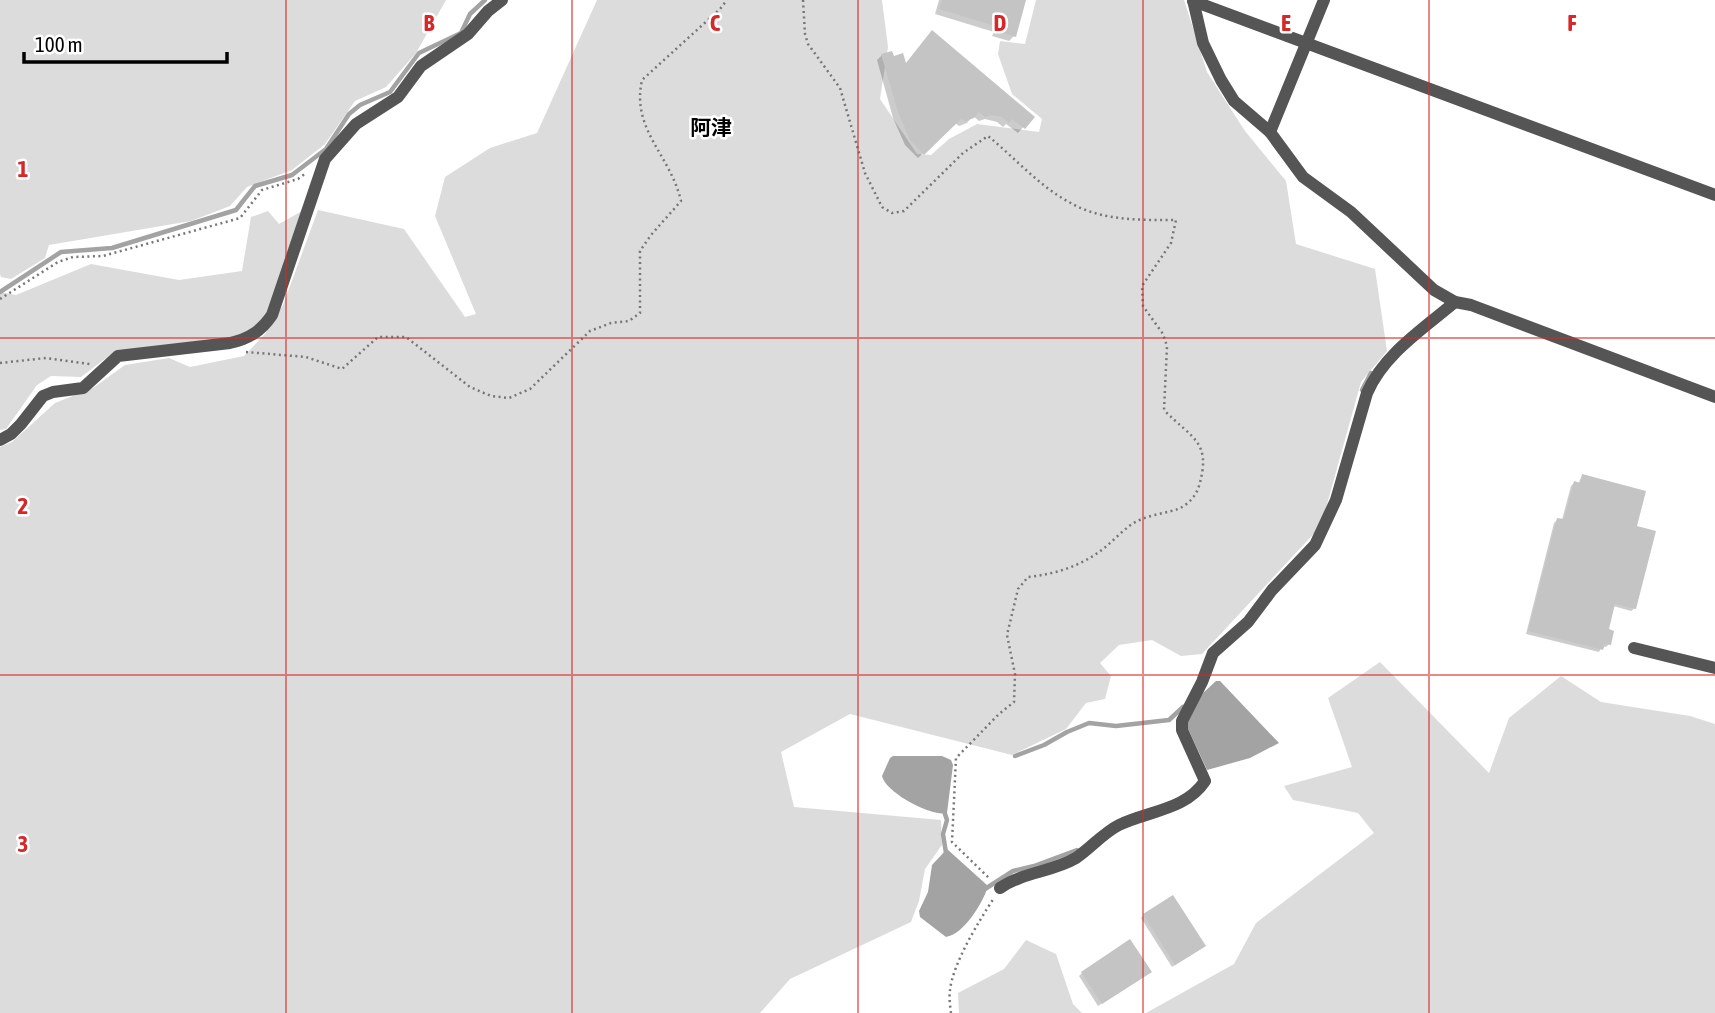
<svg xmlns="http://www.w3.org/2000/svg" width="1715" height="1013" font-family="'Asap Condensed','Noto Sans JP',sans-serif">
<rect width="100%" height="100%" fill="#fff"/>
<!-- green -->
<g fill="#dcdcdc">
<path d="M0 0H446L416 53 386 87 355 101 325 144 292 170 247 187 230 206 191 221 49 245 45 258 11 279 1 277 0 274Z"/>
<path d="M597 0H882L888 47 880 99 917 154 931 155 949 139 977 124 1039 132 1042 119 1012 94 998 54 1000 41 1025 44 1036 0H1184L1207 72 1245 131 1286 181 1296 244 1375 269 1387 351 1361 382 1321 526 1202 654 1181 656 1152 640 1119 645 1100 663 1111 676 1105 699 1086 703 1066 729 1012 755 850 714 781 752 794 807 941 820 942 845 925 869 919 901 911 922 790 979 760 1013H0V447L12 442 55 403 93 388 125 365 169 358 190 367 244 356 265 334 283 305 318 210 404 229 465 317 476 314 435 216 445 177 490 148 537 133Z"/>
<path d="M268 211 279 224 302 211 267 313 253 328 238 336 114 352 81 377 51 376 37 385 6 429 0 430V292L16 295 91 264 179 280 242 271 251 217Z"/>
<path d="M1380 662 1489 773 1509 718 1561 676 1601 702 1690 716 1715 724V1013H1146L1234 964 1256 923 1374 833 1358 813 1293 800 1284 786 1352 767 1328 698Z"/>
<path d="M1026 940 1056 954 1073 1004 1082 1013H959L958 993 1004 969Z"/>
</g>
<!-- water -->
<g fill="#a3a3a3">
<path d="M1216 681H1220L1279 743 1250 758 1207 770 1185 722 1203 693Z"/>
<path d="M893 756H942L951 760 953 765 947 813C931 817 885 792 882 776L890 758Z"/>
<path d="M947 849 988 886C983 903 964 934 946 937L920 917 919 911 928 892 932 865Z"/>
</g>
<!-- shadow -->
<g fill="#0003">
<path d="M939 0H1024L1014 36 1009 41 992 36 994 32 935 14Z"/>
<path d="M882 55 905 66 1032 117 1018 133 1006 124 1003 127 997 122 985 119 979 121 973 116 967 123 959 126 955 123 918 158 905 145 893 118 877 60Z"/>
<path d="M1582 476 1635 527V608L1631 611 1613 606 1607 630 1609 644 1606 647 1602 646 1599 652 1526 634 1554 523 1557 520H1562L1571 486 1574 483 1578 484Z"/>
<path d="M1144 915 1201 949 1172 967 1141 918Z"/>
<path d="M1082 973 1147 974 1098 1006 1079 976Z"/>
</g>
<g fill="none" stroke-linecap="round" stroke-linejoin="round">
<!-- stream -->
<g stroke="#a3a3a3" stroke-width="4.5">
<path d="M0 292 61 252 112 248 236 210 255 186 292 175 326 149 349 114 360 105 390 92 419 53 461 33 470 14 485 0"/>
<path d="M1362 390 1371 373"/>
<path d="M1015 756 1044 745 1067 732 1089 723 1116 726 1169 720 1183 707"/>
<path d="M944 811 947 820 943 834 946 853"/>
<path d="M985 889 1013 871 1034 866 1077 850"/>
</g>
</g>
<!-- building -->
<g fill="#c4c4c4">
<path d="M942 0H1026L1016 37 996 31 998 27 939 9Z"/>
<path d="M932 30 1035 117 1025 129 1012 119 1009 123 1002 117 992 115 985 117 979 112 974 118 965 121 961 119 924 155 910 140 898 112 881 54 892 51 894 56 903 53 906 63Z"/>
<path d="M1582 474 1646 491 1637 526 1656 531 1636 609 1615 604 1609 629 1614 631 1611 645 1605 644 1603 650 1528 631 1557 518 1564 519 1574 481 1580 483Z"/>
<path d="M1173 895 1206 946 1175 965 1143 914Z"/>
<path d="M1130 939 1152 972 1102 1004 1081 972Z"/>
</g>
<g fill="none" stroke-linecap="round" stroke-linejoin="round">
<!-- path -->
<g stroke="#777" stroke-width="2.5" stroke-dasharray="2 3.5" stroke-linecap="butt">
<path d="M803 0 805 34 808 44 840 88 865 173 882 207 892 213 904 211 963 153 988 136C1014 157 1039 186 1069 202 1101 221 1139 220 1176 220L1171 243 1142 286 1143 306 1163 334 1167 346 1164 410C1192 439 1212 441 1199 486 1196 496 1188 505 1178 509 1163 514 1146 515 1132 524 1122 531 1113 541 1103 549 1081 566 1056 574 1028 577L1018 589 1007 635 1015 674 1014 702 999 714 956 758 952 842 990 879"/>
<path d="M0 299 58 262 73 257 103 256 240 218 262 190 298 179 306 173"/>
<path d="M246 352 306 357 342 369 378 337H406L470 387 491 396 509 398 530 389 590 331 611 323 629 321 640 313V251L651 235 681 201C670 154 631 130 642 80L720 9 727 0"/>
<path d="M0 363 46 358 90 364"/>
<path d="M951 1013C950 1006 949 997 950 990 953 963 979 921 994 898"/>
</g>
<!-- minor -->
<g stroke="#555" stroke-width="12">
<path d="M1193 0 1203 43 1221 80 1234 101 1270 132 1303 177 1351 212 1434 290 1455 302 1471 305 1715 397"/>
<path d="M1193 1 1715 195"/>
<path d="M1270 132 1324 0"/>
<path d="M0 440 11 434 21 424 43 396 53 392 83 388 118 356 230 343C249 339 261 331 272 315L325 159 356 124 398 97 421 66 468 34 488 11 502 0"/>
<path d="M1634 648 1715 668"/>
<path d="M1000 888C1023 872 1052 872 1076 858 1091 848 1103 833 1119 825 1148 811 1186 810 1205 781L1182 730V721L1202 682 1213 653 1248 622 1272 590 1315 545 1336 500 1367 393C1384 354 1423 329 1455 302"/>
</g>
</g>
<!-- grid -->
<path fill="none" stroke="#d62828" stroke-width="2" stroke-opacity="0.55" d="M286 0V1013M572 0V1013M858 0V1013M1143 0V1013M1429 0V1013M0 338H1715M0 675H1715"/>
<g text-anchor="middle" stroke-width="5" stroke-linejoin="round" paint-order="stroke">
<!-- quarter labels -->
<g font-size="21" font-weight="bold" fill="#000" stroke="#fff">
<text x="711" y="135">阿津</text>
</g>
</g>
<g font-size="23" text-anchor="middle" font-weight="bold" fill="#d62828" stroke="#fff" stroke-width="5" stroke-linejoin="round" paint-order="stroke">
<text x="429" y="31">B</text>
<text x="715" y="31">C</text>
<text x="1000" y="31">D</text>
<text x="1286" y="31">E</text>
<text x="1572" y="31">F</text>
<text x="23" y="177">1</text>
<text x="23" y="514">2</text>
<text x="23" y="852">3</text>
</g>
<!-- scale -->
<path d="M24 52v10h203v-10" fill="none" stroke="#000000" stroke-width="3.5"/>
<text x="35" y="52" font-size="21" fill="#000000" stroke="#ffffff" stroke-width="5" paint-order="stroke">100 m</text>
</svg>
